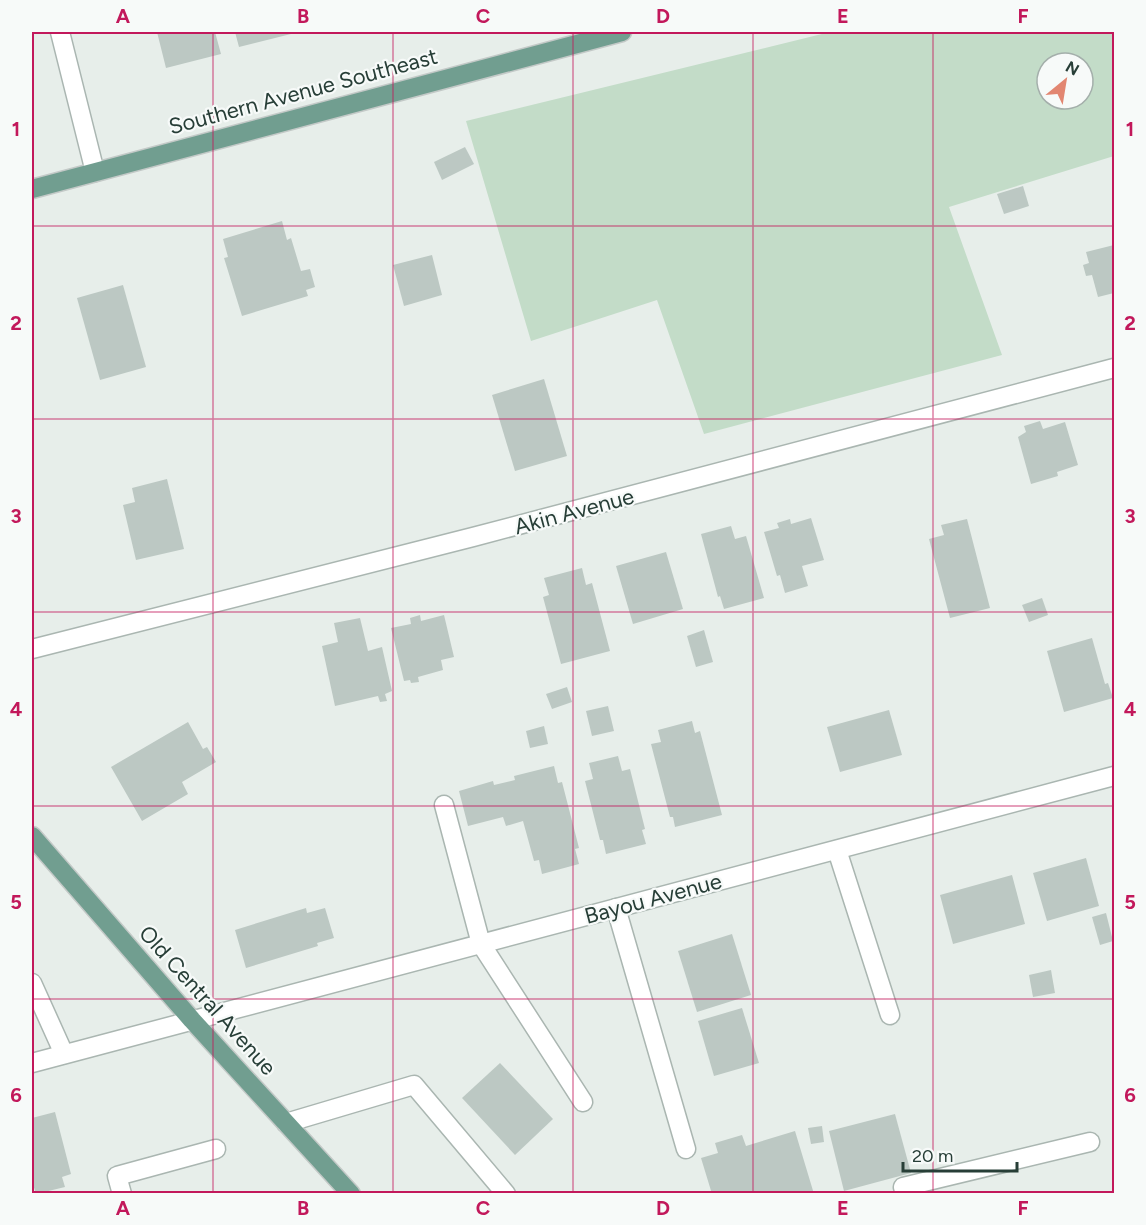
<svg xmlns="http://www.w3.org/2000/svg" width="1146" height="1225" font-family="Figtree,sans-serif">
<rect width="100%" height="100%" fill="#e7eeea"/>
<!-- green -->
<path fill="#c3dcc8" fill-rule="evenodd" d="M830 32H1114V156L949 207 1002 355 704 434 657 300 531 341 466 121ZM1047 63H1083V99H1047Z"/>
<!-- building -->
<g fill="#bcc8c3">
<path d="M157 32H215L221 54 166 68Z"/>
<path d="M235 32H291V34L239 47Z"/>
<path d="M465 147 474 164 442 180 434 162Z"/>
<path d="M1023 186 1029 206 1004 214 997 194Z"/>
<path d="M282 221 287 240 291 238 301 271 310 269 315 287 306 290 308 296 242 316 224 258 228 257 223 239Z"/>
<path d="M1114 245V293L1098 297 1092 275 1086 276 1083 265 1089 263 1086 252Z"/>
<path d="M432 255 442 295 404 306 393 265Z"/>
<path d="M123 285 146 367 100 380 77 298Z"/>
<path d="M544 379 567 456 515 471 492 395Z"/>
<path d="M1040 421 1043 429 1065 422 1078 465 1057 472 1058 476 1031 484 1018 437 1026 432 1024 426Z"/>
<path d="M167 479 184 549 136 560 123 505 135 502 132 488Z"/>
<path d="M811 518 824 560 802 566 808 586 785 593 780 575 777 576 764 532 779 528 777 523 790 519 791 524Z"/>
<path d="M967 519 990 608 950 618 929 539 944 535 941 525Z"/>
<path d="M731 526 735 539 746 536 764 598 724 609 720 596 718 597 701 534Z"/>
<path d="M666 552 683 609 633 624 616 566Z"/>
<path d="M582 568 586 585 592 583 610 651 561 664 543 597 549 595 544 578Z"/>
<path d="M1042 598 1048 615 1029 622 1022 605Z"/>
<path d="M420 615 421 621 444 615 454 657 441 660 443 670 418 677 419 682 411 683 410 680 404 681 391 628 411 624 410 618Z"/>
<path d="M360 618 368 651 382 647 392 691 385 694 387 701 380 702 378 696 335 706 322 646 338 642 334 623Z"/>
<path d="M704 630 713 662 696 667 687 636Z"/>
<path d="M1092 638 1105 684 1108 683 1113 698 1064 712 1047 651Z"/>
<path d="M567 687 572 702 552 709 546 694Z"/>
<path d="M608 706 614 731 592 736 586 711Z"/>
<path d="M889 710 902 755 840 772 827 727Z"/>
<path d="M692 721 695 733 700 731 722 815 675 827 673 817H670L651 744 661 742 658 730Z"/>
<path d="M188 722 203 749 207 747 216 762 182 782 188 794 142 821 111 767Z"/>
<path d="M544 726 548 744 530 748 526 731Z"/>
<path d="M618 756 622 771 630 769 645 829 642 830 646 844 606 854 603 840H600L585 781 593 779 589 763Z"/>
<path d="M554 766 558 783 562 782 579 848 575 849 579 864 542 874 539 860 534 861 523 821 506 826 503 817 468 826 459 791 493 781 494 785 515 780 514 776Z"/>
<path d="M1086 858 1099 906 1047 921 1033 873Z"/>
<path d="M1012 875 1025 924 953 944 940 895Z"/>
<path d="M306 908 307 913 325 908 334 938 317 943 318 946 246 968 235 930Z"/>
<path d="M1106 913 1113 941 1100 945 1092 917Z"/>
<path d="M732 934 751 995 697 1012 678 951Z"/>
<path d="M1051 970 1055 993 1033 997 1029 975Z"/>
<path d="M742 1008 759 1063 714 1076 698 1021Z"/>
<path d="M500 1063 553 1119 515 1155 462 1098Z"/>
<path d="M55 1112 71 1174 62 1177 65 1187 36 1194 32 1181V1118Z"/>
<path d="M895 1114 911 1173 844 1191 829 1131Z"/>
<path d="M822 1126 824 1142 811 1144 808 1128Z"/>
<path d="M795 1131 814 1194H712L701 1158 718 1153 715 1143 742 1135 746 1146Z"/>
</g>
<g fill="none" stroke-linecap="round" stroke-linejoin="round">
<defs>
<g id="minor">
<path d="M60 32 95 172"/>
<path d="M32 649 473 537 1114 368"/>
<path d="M444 805 481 944 583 1102"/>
<path d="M837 850 890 1015"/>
<path d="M616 908 686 1149"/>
<path d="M32 983 64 1054"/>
<path d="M32 1063 1114 776"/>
<path d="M286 1123 414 1085 506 1194"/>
<path d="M122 1194 117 1176 216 1149"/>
<path d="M905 1194 903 1187 1090 1142"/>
</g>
<g id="major">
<path d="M32 189 622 32"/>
<path d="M32 836 192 1020 351 1194"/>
</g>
</defs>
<!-- minor casing -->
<use href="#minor" stroke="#aab6b1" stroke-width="21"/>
<!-- major casing -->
<use href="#major" stroke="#c3c9c7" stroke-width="21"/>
<!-- minor -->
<use href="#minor" stroke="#fff" stroke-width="18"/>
<!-- major -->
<use href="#major" stroke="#719e90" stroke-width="18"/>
</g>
<!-- grid -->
<path fill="none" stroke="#c2185b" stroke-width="1.5" stroke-opacity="0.55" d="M213 32V1194M393 32V1194M573 32V1194M753 32V1194M933 32V1194M32 226H1114M32 419H1114M32 612H1114M32 806H1114M32 999H1114"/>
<g text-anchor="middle" stroke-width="4.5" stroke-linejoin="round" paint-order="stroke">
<!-- street labels -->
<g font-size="22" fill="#273e37" stroke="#f7faf9">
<text transform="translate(303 91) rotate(-15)" y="8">Southern Avenue Southeast</text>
<text transform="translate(574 511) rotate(-15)" y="8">Akin Avenue</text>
<text transform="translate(653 898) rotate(-15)" y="8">Bayou Avenue</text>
<text transform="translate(208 1000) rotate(48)" y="8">Old Central Avenue</text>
</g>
</g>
<!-- border -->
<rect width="1146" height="1225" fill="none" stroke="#f7faf9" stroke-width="66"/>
<!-- north arrow -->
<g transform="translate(1065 81) rotate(30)"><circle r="28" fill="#f7faf9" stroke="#a4afab" stroke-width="1.5"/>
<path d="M0-4.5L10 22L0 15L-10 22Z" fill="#e28671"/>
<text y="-9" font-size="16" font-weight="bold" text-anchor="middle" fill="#273e37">N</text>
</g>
<!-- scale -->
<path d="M903 1162v9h114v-9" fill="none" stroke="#273e37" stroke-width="3"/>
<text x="912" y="1162" font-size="18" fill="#273e37" stroke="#f7faf9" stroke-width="4.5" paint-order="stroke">20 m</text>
<rect x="33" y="33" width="1080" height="1159" fill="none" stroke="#c2185b" stroke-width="2"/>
<g font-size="20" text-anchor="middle" font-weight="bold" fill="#c2185b">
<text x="123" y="23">A</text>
<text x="303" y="23">B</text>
<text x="483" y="23">C</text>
<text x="663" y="23">D</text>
<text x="843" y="23">E</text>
<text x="1023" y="23">F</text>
<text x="16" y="136">1</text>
<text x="1130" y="136">1</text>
<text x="16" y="330">2</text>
<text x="1130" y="330">2</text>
<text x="16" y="523">3</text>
<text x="1130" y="523">3</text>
<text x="16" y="716">4</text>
<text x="1130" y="716">4</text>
<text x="16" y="909">5</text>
<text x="1130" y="909">5</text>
<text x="16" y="1102">6</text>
<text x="1130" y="1102">6</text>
<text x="123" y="1215">A</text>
<text x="303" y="1215">B</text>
<text x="483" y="1215">C</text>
<text x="663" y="1215">D</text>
<text x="843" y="1215">E</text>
<text x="1023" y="1215">F</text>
</g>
</svg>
